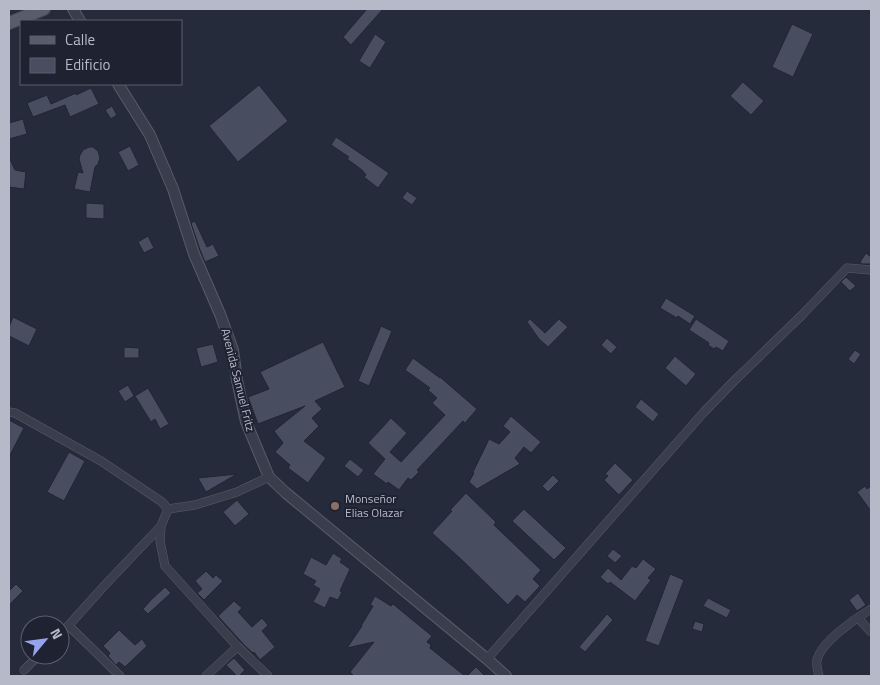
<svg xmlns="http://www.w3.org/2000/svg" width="880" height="685" font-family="'Titillium Web',sans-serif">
<rect width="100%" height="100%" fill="#262b3b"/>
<!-- building -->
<g fill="#484d60" stroke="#212433">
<path d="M367 9H383L351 45 343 37Z"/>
<path d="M792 24 813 34 793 77 772 67Z"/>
<path d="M375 34 386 42 370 68 359 61Z"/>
<path d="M743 82 764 101 751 115 730 96Z"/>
<path d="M259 85 288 121 238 162 209 126Z"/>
<path d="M91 88 99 104 70 117 65 105 33 117 27 103 47 95 51 104 76 93V95Z"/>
<path d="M112 106 117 115 111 119 105 110Z"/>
<path d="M23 119 27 134 9 139V123Z"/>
<path d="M336 137 389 173 378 188 364 177 366 175 362 170 347 159 349 157 331 145Z"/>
<path d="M130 146 139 165 128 171 118 152Z"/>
<path d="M89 147H93L98 151 100 158 98 164 95 167 90 192 74 189 78 172 83 173 79 159 80 155 83 150Z"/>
<path d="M9 157 15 170 26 172 24 189 9 187Z"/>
<path d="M407 191 417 198 412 205 402 198Z"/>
<path d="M86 203 104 204V219L86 218Z"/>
<path d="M195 221 207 247 213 244 219 256 205 262 200 250 191 223Z"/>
<path d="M148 236 154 248 144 253 138 242Z"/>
<path d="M866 253 871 257V264H862L860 262Z"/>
<path d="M846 277 856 286 850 291 841 282Z"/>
<path d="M666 298 695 316 690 324 678 316 677 318 660 308Z"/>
<path d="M13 317 37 329 29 346 9 336V327Z"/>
<path d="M530 319 545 333 559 319 568 327 548 347 539 339 527 322Z"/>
<path d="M696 319 729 341 723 351 716 347 714 349 708 345 709 343 689 330Z"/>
<path d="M381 326 392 331 369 386 358 381Z"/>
<path d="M607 338 617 347 611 354 601 345Z"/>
<path d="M323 342 345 387 315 401 322 409 312 418 319 426 304 441 326 458 308 483 288 468 290 465 275 452 283 443 274 431 305 406 258 424 248 397 269 389 260 372Z"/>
<path d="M213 344 218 362 201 367 196 348Z"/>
<path d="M124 347 139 348V358H124Z"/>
<path d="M855 350 861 354 854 364 848 359Z"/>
<path d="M675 356 696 374 686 386 665 368Z"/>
<path d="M413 358 440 378V377L477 409 465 423 463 421 417 470 419 472 411 480 408 478 399 490 388 482 387 484 373 474 385 459 368 443 391 418 407 433 390 452 401 462 445 415 432 403 437 398 428 390 430 388 405 370Z"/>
<path d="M128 385 134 396 125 402 118 391Z"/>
<path d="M148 388 169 424 160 429 155 419 151 422 135 396Z"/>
<path d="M641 399 659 414 653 422 635 407Z"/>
<path d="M511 416 541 442 531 453 524 447 515 458 520 464 477 489 469 482 474 473 473 472 489 439 499 444 510 432 503 426Z"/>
<path d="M9 420 24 428 9 457Z"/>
<path d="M69 452 85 461 64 501 47 492Z"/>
<path d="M350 459 364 470 358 477 344 466Z"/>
<path d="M615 463 633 480 619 495 604 480 608 476 605 474Z"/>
<path d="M237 474 206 492 198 478Z"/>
<path d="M553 475 559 481 548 492 542 486Z"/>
<path d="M865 486 867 489 871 486V511L857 492Z"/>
<path d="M466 493 496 522 494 525 541 570 533 579 540 586 525 602 517 595 508 605 462 560 432 533 452 511 450 510Z"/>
<path d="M237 500 249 514 235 526 223 512Z"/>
<path d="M524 509 566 548 554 560 512 521Z"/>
<path d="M613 549 622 556 615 563 607 556Z"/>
<path d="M333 553 342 559 340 562 350 569 340 591 342 592 338 600 330 597 325 608 313 602 320 589 313 585 316 581 303 574 311 557 326 565Z"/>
<path d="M643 559 656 569 648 578 651 580 635 601 610 582 608 584 600 577 608 568 621 580 632 566 636 568Z"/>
<path d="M206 571 213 578 216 575 223 581 204 600 197 593 202 589 195 581Z"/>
<path d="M670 574 684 580 659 646 645 641Z"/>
<path d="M16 584 23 591 9 605V591Z"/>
<path d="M165 587 171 593 148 614 143 609 151 600Z"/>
<path d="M858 593 866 605 857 611 849 600Z"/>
<path d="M375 596 391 606 393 604 432 636 427 642 431 645 430 648 465 676H354L350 672 374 642 347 648 362 626H361L373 606 370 605Z"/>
<path d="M708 598 731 610 727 618 703 606Z"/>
<path d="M234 601 242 608 238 612 252 627 262 618 268 625 262 631 275 647 260 660 254 652 253 653 245 646 218 616Z"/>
<path d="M607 614 613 620 585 652 579 647Z"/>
<path d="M695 621 704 624 702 632 692 629Z"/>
<path d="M119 630 135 645 142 639 147 646 125 667 119 662 116 665 108 656 110 653 103 646Z"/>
<path d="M234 658 245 670 239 676H237L226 665Z"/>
<path d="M476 667 485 676H467Z"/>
</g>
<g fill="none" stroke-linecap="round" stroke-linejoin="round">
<defs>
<g id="minor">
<path d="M9 412 15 413 101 461 162 502 168 509 195 505 237 492 269 477"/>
<path d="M168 509 161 526 160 541 165 566 236 645 268 676"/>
<path d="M858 618 871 632"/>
<path d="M69 626 120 676"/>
<path d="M60 635 104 586 161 526"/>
<path d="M487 659 704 412 733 382 802 315 847 268 871 270"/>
<path d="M24 670 39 655"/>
<path d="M206 676 235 649 236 645"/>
<path d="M819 676C818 672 816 665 817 660 821 642 856 618 871 609"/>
</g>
<g id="tertiary">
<path d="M73 9 80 21"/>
<path d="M118 84 150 135 173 189 194 254 220 314 233 350 237 380 246 422 269 477 286 493 487 659 506 676"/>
</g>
<path id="primary" d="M9 23 44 9"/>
</defs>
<!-- minor casing -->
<use href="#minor" stroke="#585b6a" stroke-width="9"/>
<!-- tertiary casing -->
<use href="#tertiary" stroke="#585b6a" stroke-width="12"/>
<!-- primary casing -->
<use href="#primary" stroke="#434655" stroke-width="14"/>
<!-- minor -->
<use href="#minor" stroke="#3a3d4c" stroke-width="8"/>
<!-- tertiary -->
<use href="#tertiary" stroke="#3a3d4c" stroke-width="10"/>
<!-- primary -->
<use href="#primary" stroke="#585c6b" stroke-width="12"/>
</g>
<!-- markers -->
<circle fill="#8d6e63" stroke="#1f2231" stroke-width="2" cx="335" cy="506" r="5"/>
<g text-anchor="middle" stroke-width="4" stroke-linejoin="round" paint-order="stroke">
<!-- street labels -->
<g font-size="12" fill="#b6b9c7" stroke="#1f2231">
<text transform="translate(238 380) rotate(76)" y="4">Avenida Samuel Fritz</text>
</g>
<!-- poi labels -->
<g font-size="12" fill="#b6b9c7" stroke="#1f2231" text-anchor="start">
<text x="345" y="503">Monseñor<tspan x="345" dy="14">Elias Olazar</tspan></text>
</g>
</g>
<!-- border -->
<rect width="880" height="685" fill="none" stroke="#b6b9c7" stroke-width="20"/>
<!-- legend -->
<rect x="20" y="20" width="162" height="65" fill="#1f2231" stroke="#5b5e6d"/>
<rect x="30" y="36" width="25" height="8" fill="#585c6b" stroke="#5b5e6d"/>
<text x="65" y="45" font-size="15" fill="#b6b9c7">Calle</text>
<rect x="30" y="58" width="25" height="15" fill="#484d60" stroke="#5b5e6d"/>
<text x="65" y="70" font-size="15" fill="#b6b9c7">Edificio</text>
<!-- north arrow -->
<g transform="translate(45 640) rotate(61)"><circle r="24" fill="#1f2231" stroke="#5b5e6d"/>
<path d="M0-4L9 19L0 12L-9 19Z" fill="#94a3ed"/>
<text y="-8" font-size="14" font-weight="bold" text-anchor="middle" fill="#b6b9c7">N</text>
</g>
</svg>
